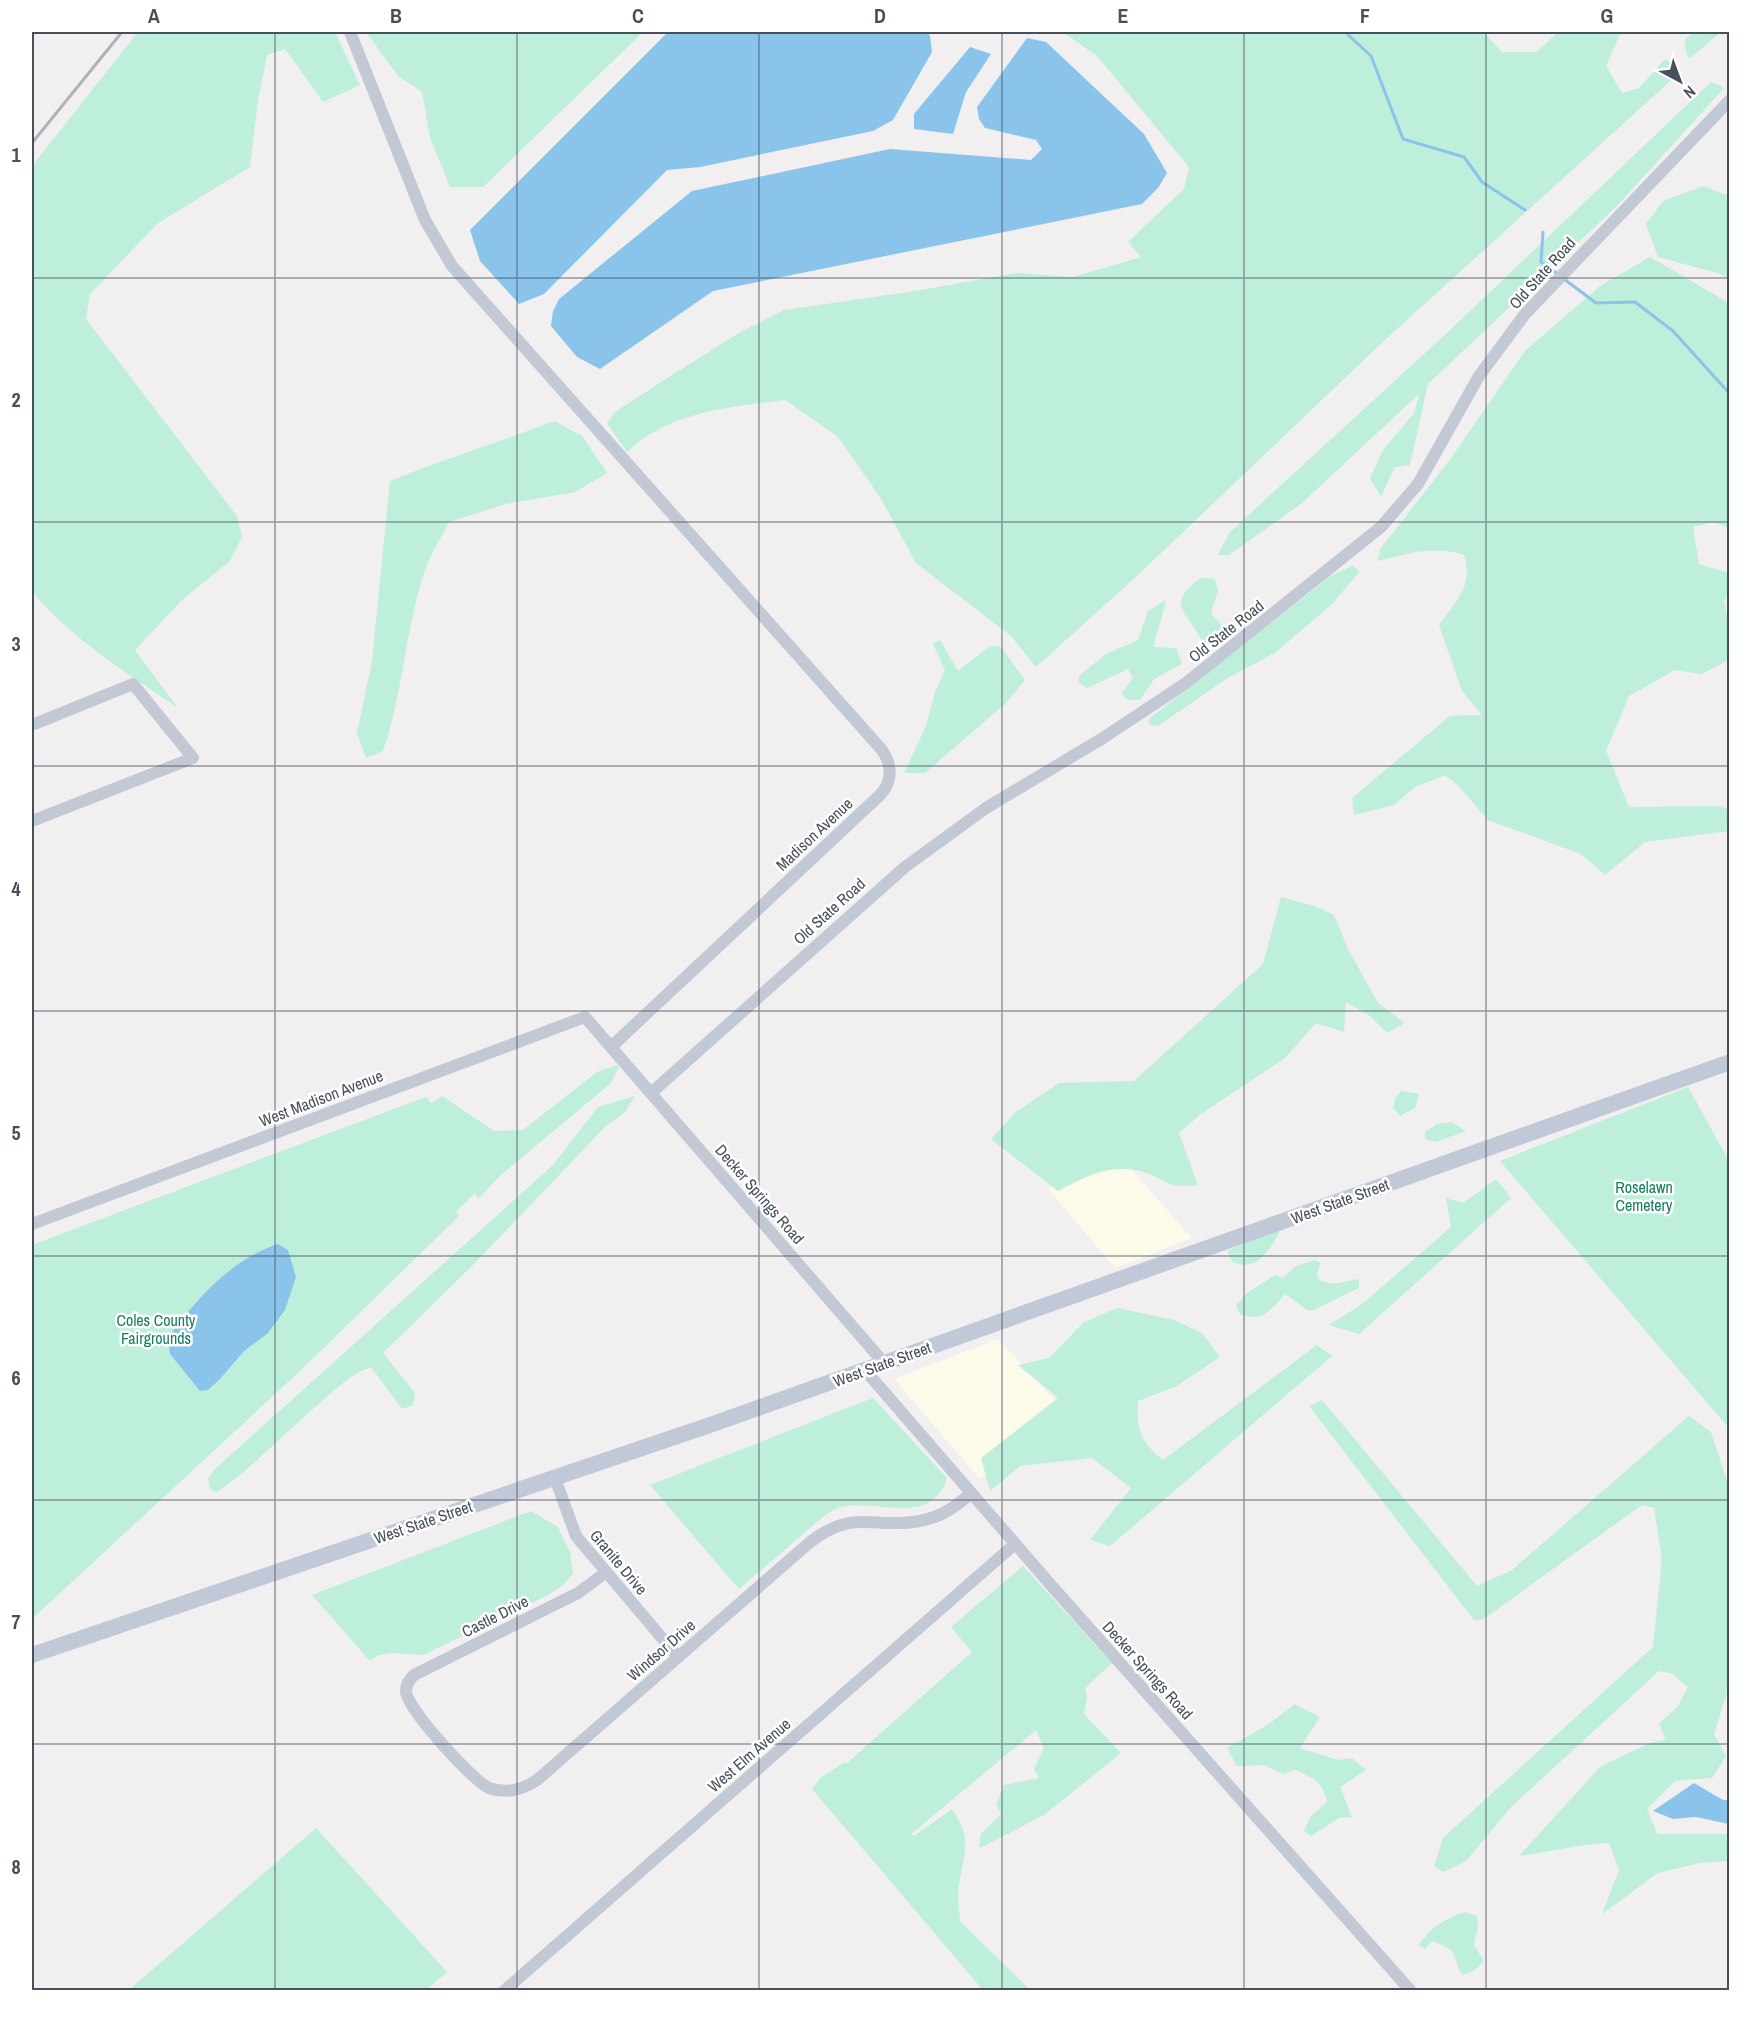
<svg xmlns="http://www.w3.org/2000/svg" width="1761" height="2022" font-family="'Archivo Narrow',sans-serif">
<rect width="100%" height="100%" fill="#f1efef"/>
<!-- commercial -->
<g fill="#fcfae8">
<path d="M1106 1140 1192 1238 1115 1268 1048 1189Z"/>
<path d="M998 1339 1063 1409 980 1479 894 1379Z"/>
</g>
<!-- green -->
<g fill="#bdefda">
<path d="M138 32H335L360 85 323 102 285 49 267 55 258 101 250 167 158 223 90 294 86 319 237 516 242 537 230 561 182 600 135 650 178 708C126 672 73 640 32 592V166Z"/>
<path d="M366 32H643L483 187H450L430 138 422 92 398 76Z"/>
<path d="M1063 32H1483L1502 52H1537L1558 32H1621L1606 66 1622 93 1639 88 1664 60 1676 63 1677 75 1386 339 1139 574 1036 667 1011 636 916 563 880 497 837 436 785 400C730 407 668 412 627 452L607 423 615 412 661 382 739 333 784 310 909 292 1017 273 1073 277 1141 257 1128 242 1184 189 1189 167 1097 56Z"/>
<path d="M1695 32H1721L1690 58 1686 54 1685 39Z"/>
<path d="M1711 82 1724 88 1617 206 1428 384 1410 465 1395 467 1381 496 1370 478 1383 450 1414 413 1420 393 1302 503 1229 555H1218L1230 532 1448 332Z"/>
<path d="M1704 186 1729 196V279L1721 274 1658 257 1646 224 1663 201Z"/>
<path d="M1650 257 1729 303V528L1714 522 1693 527 1699 564 1729 573V595L1724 601C1729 621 1731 639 1727 661L1701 674 1675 670 1629 696 1606 751 1629 807 1717 806 1729 809V831L1645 842 1605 875 1581 854 1488 820 1459 786 1445 775 1415 787 1394 805 1354 815 1352 798 1450 716 1482 715 1462 691 1439 625C1456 602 1474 585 1464 555 1433 545 1408 554 1377 561L1381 548 1449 461 1525 351 1600 286Z"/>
<path d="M554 421 582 436 607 473 575 492 506 504 449 522C442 536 432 551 426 567 405 627 404 691 383 751L366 758 357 733 372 661 390 481C444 459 500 442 554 421Z"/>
<path d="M1352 566 1360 571 1331 605 1276 652 1226 679 1158 726 1149 725V719L1332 575Z"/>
<path d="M1201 578 1215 579 1218 590 1211 614 1228 631 1218 642 1203 644C1192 614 1161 606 1201 578Z"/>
<path d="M1166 600C1163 617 1156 631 1154 647L1176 648 1182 664 1154 679 1140 700H1129L1121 694 1133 678 1128 669 1087 688 1079 683V676L1106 654 1138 640 1148 611Z"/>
<path d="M940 640 958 671 990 646 1001 647 1025 680 1006 703 925 773H904L926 726 935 692 945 670 933 644Z"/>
<path d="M1281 897 1315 906 1334 915 1348 949 1378 1003 1405 1023 1387 1033 1369 1015 1346 1002 1344 1032 1316 1023 1285 1058 1201 1114 1179 1133 1198 1185C1164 1190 1167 1177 1139 1171 1108 1164 1085 1177 1058 1191L991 1139 1016 1112 1059 1083 1134 1081 1263 964Z"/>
<path d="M620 1064 611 1083 501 1175 478 1199 475 1193 456 1212 459 1216 301 1370 32 1619V1245L426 1097 431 1103 442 1096 494 1131 523 1130 597 1072Z"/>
<path d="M1688 1087 1729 1161V1428L1500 1161Z"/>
<path d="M1401 1091 1419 1094 1415 1108 1400 1116 1393 1108 1395 1099Z"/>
<path d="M635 1096 625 1112 605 1127 472 1266 383 1353 415 1393 413 1405 402 1409 371 1367C351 1374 338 1387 322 1401 286 1431 255 1466 217 1492L210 1489 208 1478 215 1469 553 1165 598 1107Z"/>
<path d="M1451 1122 1466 1131 1436 1142 1425 1139V1132L1437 1124Z"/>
<path d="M1496 1179 1511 1198 1359 1334 1329 1325 1362 1304 1451 1227 1446 1198 1463 1203Z"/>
<path d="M1281 1227C1274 1246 1255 1275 1232 1261L1227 1251Z"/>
<path d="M1315 1260 1321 1263 1317 1274 1319 1280 1333 1284 1359 1279V1288L1314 1310H1307L1285 1294C1272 1309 1262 1323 1240 1314L1236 1306 1247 1293 1275 1275 1283 1278 1296 1266Z"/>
<path d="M1118 1308 1174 1320 1202 1333 1220 1357 1175 1387 1138 1401C1136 1429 1141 1443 1163 1460L1317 1345 1332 1356 1110 1546 1090 1540 1131 1488 1092 1458 1020 1466 990 1491 981 1458 1058 1398 1018 1365 1049 1358 1084 1322Z"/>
<path d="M873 1398 947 1478C932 1528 876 1498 840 1507 834 1508 829 1513 824 1516L739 1589 650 1485Z"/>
<path d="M1322 1400 1477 1586 1512 1570 1689 1416 1711 1432 1729 1487V1686L1714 1734 1726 1756 1712 1778 1675 1781 1647 1809 1657 1834H1729V1861L1700 1863 1658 1873 1602 1914 1619 1870 1609 1843C1579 1844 1550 1852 1519 1856L1601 1766 1650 1743 1666 1740 1659 1724 1678 1706 1688 1687 1671 1673 1659 1671 1511 1807 1466 1861 1443 1872 1434 1866 1443 1838 1653 1647 1662 1559 1654 1508 1642 1505 1482 1620H1474L1309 1406Z"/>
<path d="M531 1511 558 1527 570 1552 573 1573 563 1585 548 1595 423 1655 392 1653 379 1655 370 1661 312 1595Z"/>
<path d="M1023 1566 1112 1663 1085 1688 1087 1697 1084 1714 1121 1753 1044 1815 980 1848V1835L1001 1814 996 1804 1004 1785 1039 1778 1034 1769 1044 1748 1036 1730 911 1834 914 1836 952 1809C972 1838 965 1851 959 1884 957 1896 959 1909 960 1921L1030 1990H983L812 1789 821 1777 845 1762 846 1764 972 1652 951 1627Z"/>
<path d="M1295 1704 1320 1717 1300 1748 1338 1760 1352 1758 1366 1770 1340 1787 1352 1817 1339 1818 1311 1836 1304 1831 1311 1816 1327 1802C1323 1782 1314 1778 1295 1770L1283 1774 1264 1765 1237 1766 1227 1748 1269 1724Z"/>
<path d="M316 1828 447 1972 426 1990H129Z"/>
<path d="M1464 1912 1477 1916 1478 1927 1474 1945 1484 1961 1474 1971 1462 1975C1451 1952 1459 1951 1432 1941L1425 1949 1419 1945C1429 1929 1446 1918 1464 1912Z"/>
</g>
<!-- water -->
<g fill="#8ac4eb">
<path d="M668 32H927L930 36 932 52 893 120 873 131 700 167 667 170 544 294 519 304 480 261 470 230Z"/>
<path d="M1027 38 1046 42 1144 134 1167 173 1158 188 1142 204 713 291 600 369 577 357 551 326 553 311 559 299 692 191 890 149 1031 160 1042 149 1036 140 985 128 979 119 977 107Z"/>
<path d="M970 47 991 54 966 92 953 134 914 129V114Z"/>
<path d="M278 1244 288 1250 296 1277 285 1310 268 1333 244 1351 220 1379 208 1390 200 1391 170 1354 168 1337C198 1298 230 1260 278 1244Z"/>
<path d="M1694 1783 1723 1800H1729V1824L1696 1817 1673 1819 1653 1811Z"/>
</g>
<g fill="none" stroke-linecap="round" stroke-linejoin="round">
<!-- stream -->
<g stroke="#8ac4eb" stroke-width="3">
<path d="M1345 32 1371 56 1403 139 1464 157 1482 182 1525 210"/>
<path d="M1543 232 1541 262 1559 275"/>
<path d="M1564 279 1596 303 1635 302 1673 331 1730 394"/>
</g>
<!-- street -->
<g stroke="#c2c8d4" stroke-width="12">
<path d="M350 32 425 220 452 266 882 750C892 765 893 781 880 795L611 1047"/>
<path d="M32 725 133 684 193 758 32 821"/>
<path d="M651 1093 905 867 986 808 1103 738 1186 683 1381 527 1418 484 1479 376 1525 314 1730 100"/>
<path d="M32 1224 585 1017 884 1363"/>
<path d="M865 1370 1050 1584 1410 1990"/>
<path d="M555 1478 576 1536 678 1657"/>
<path d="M605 1573 578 1593 414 1675C409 1680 406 1684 406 1691 406 1708 473 1781 489 1788 506 1794 522 1790 537 1780L809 1543C854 1507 874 1530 919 1521 940 1518 956 1507 971 1493"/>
<path d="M505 1990 1015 1544"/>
</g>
<!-- secondary -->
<path stroke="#c1c8d7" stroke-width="16" d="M32 1655 710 1425 1730 1062"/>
<!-- rail -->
<path stroke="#b1b2b9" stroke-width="3" d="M32 143 122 32"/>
</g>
<!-- grid -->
<path fill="none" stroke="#474e5c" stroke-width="1.5" stroke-opacity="0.55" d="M275 32V1990M517 32V1990M759 32V1990M1002 32V1990M1244 32V1990M1486 32V1990M32 278H1730M32 522H1730M32 766H1730M32 1011H1730M32 1256H1730M32 1500H1730M32 1744H1730"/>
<g text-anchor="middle" stroke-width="5" stroke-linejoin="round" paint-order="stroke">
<!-- street labels -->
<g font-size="16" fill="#474e5c" stroke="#fff">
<text transform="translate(1542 273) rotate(-48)" y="6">Old State Road</text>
<text transform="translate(1226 631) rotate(-38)" y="6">Old State Road</text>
<text transform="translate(814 834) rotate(-43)" y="6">Madison Avenue</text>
<text transform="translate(829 911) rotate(-42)" y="6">Old State Road</text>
<text transform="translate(321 1098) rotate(-21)" y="6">West Madison Avenue</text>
<text transform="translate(760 1194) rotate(49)" y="6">Decker Springs Road</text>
<text transform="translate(1340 1201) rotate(-20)" y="6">West State Street</text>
<text transform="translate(882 1364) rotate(-20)" y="6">West State Street</text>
<text transform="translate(423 1522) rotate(-19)" y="6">West State Street</text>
<text transform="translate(619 1562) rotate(50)" y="6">Granite Drive</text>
<text transform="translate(495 1616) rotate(-27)" y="6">Castle Drive</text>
<text transform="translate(661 1650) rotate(-41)" y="6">Windsor Drive</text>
<text transform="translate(1148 1670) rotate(48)" y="6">Decker Springs Road</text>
<text transform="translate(749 1755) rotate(-41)" y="6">West Elm Avenue</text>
</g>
<!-- park labels -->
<g font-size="16" fill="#177d5e" stroke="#fff">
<text x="1644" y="1193">Roselawn<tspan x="1644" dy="18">Cemetery</tspan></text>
<text x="156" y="1326">Coles County<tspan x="156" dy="18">Fairgrounds</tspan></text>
</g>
</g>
<!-- border -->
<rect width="1761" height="2022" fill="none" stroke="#ffffff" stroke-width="66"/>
<!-- north arrow -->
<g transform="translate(1680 81) rotate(139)" stroke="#ffffff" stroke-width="4.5" paint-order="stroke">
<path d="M0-4.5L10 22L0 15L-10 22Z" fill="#474e5c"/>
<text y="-9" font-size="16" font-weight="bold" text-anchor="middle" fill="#474e5c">N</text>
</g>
<rect x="33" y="33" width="1695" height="1956" fill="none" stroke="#474e5c" stroke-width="2"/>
<g font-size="20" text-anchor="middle" font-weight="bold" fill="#474e5c">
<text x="154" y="23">A</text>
<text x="396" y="23">B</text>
<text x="638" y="23">C</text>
<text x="880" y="23">D</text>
<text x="1123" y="23">E</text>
<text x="1365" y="23">F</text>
<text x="1607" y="23">G</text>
<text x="16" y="162">1</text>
<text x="16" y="407">2</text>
<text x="16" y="651">3</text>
<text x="16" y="896">4</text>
<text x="16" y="1140">5</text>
<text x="16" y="1385">6</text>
<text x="16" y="1629">7</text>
<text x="16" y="1874">8</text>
</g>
</svg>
